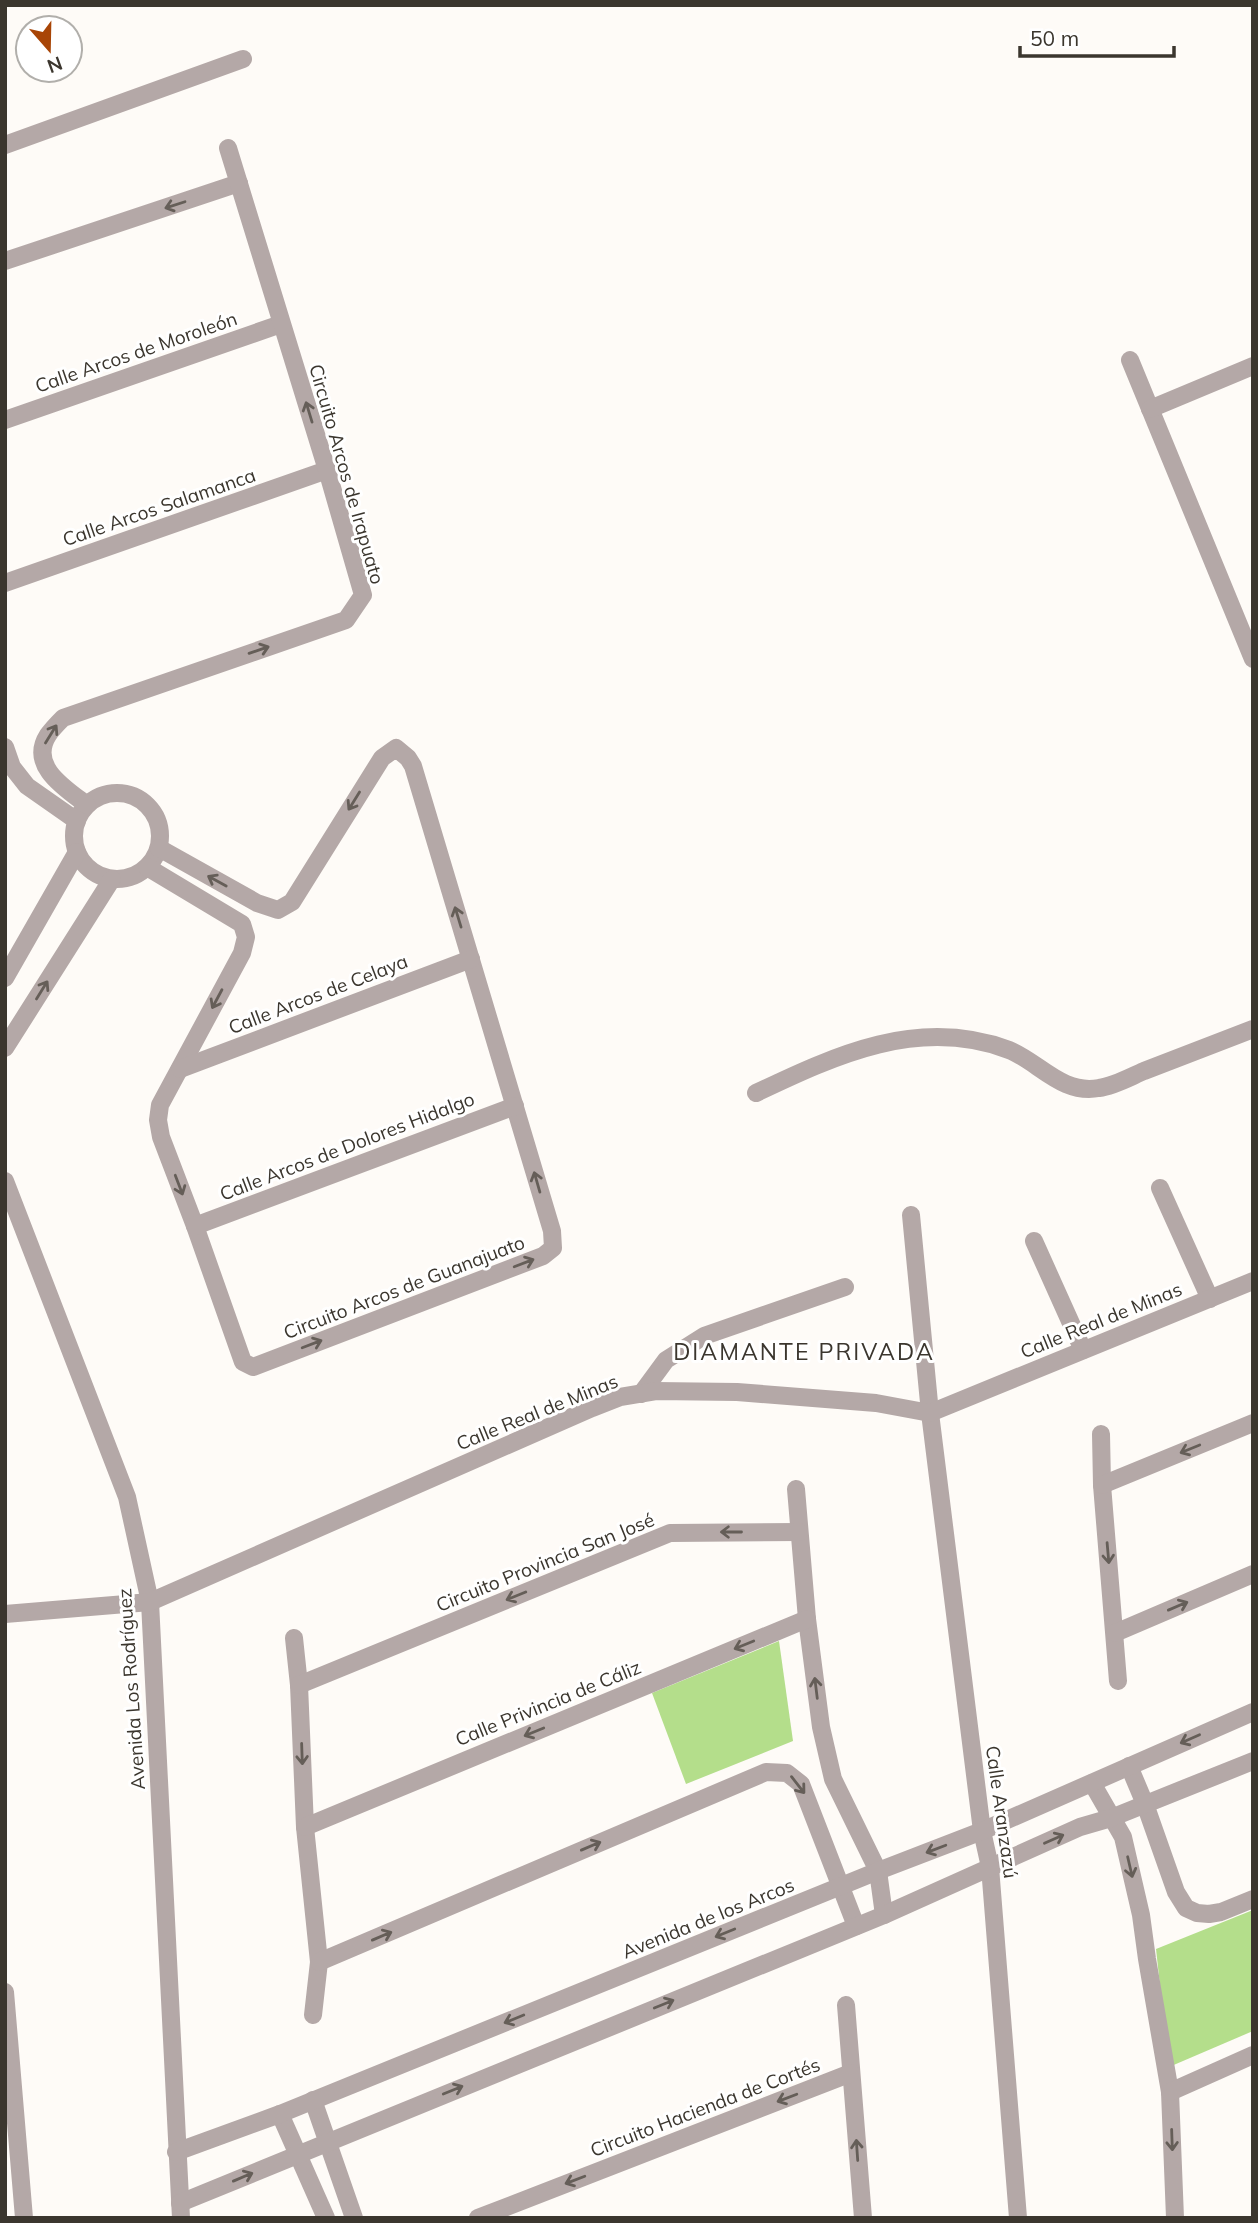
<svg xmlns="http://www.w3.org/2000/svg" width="1258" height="2223" font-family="Mulish,sans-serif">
<rect width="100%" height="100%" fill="#fefbf7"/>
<!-- green -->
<g fill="#b4de8b">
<path d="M779 1641 793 1741 686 1784 652 1693Z"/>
<path d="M1253 1910V2031L1169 2067 1156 1949Z"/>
</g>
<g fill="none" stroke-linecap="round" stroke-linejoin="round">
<!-- minor -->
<g stroke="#b4a8a7" stroke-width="18">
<path d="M5 145 243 59"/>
<path d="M5 261 239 183"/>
<path d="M1130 360 1253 659"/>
<path d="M1150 409 1253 366"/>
<path d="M5 420 281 324"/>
<path d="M5 583 327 470"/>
<path d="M5 747 12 767 27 786 77 821"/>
<circle cx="117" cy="836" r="43"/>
<path d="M87 805C66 789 28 766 48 735 52 729 58 723 63 718L346 620 363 595 327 470 228 148"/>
<path d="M147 867 242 924 246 937 242 953 160 1105 158 1120 161 1137 195 1226 243 1362 253 1367 543 1256 553 1248 552 1231 413 766 408 758 396 748 382 758 292 902 278 910 257 903 159 848"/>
<path d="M5 978 77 852"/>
<path d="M5 1048 112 879"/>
<path d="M180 1069 471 959"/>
<path d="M756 1093C836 1055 919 1016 1009 1050 1039 1062 1062 1095 1099 1088 1114 1086 1130 1077 1144 1071 1180 1057 1216 1043 1253 1029"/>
<path d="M5 1181 127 1497 150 1602 181 2218"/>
<path d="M1160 1188 1210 1299"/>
<path d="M911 1215 930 1413 982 1831 990 1867 1018 2218"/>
<path d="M195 1226 515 1106"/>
<path d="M1034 1241 1083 1350"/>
<path d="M641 1394 666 1360 704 1336 845 1287"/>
<path d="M1101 1434 1102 1485 1118 1681"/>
<path d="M1102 1485 1253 1423"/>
<path d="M796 1489 807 1619 821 1727 833 1779 878 1871 884 1915"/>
<path d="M5 1614 150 1602 592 1408 620 1397 656 1391 737 1392 876 1403 930 1413 1253 1281"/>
<path d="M1115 1633 1253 1574"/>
<path d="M294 1638 299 1685 305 1827 319 1962 313 2015"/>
<path d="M299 1685 670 1533 799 1532"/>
<path d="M1129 1766 1145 1804 1176 1892 1186 1908 1197 1913 1209 1914 1221 1912 1253 1899"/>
<path d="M1092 1783 1123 1837 1141 1915 1147 1959 1170 2092 1175 2218"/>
<path d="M305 1827 807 1619"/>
<path d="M319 1962 766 1772 787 1773 801 1784 856 1926"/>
<path d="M5 1992 24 2218"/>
<path d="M846 2005 863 2218"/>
<path d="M1170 2092 1253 2055"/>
<path d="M313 2100 354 2218"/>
<path d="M280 2114 326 2218"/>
<path d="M176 2152 280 2114 878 1871 982 1831 1253 1712"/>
<path d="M180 2203 884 1915 1080 1827 1111 1818 1253 1761"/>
<path d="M478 2218 851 2073"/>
</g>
</g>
<!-- one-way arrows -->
<defs><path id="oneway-shaft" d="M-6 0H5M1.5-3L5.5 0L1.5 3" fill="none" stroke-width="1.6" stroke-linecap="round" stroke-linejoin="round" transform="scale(1.75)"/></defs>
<g stroke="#655e58">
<use href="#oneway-shaft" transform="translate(175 205) rotate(162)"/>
<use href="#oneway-shaft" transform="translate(309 412) rotate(-107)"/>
<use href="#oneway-shaft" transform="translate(259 650) rotate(-19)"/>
<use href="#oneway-shaft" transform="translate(51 734) rotate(-58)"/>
<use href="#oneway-shaft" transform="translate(354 801) rotate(122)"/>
<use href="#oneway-shaft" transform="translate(217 881) rotate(-151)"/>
<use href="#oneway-shaft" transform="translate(458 917) rotate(-107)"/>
<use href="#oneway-shaft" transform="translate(42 990) rotate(-58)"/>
<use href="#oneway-shaft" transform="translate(217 999) rotate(118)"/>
<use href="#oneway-shaft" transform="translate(537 1182) rotate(-106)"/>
<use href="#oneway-shaft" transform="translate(179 1185) rotate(69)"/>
<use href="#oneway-shaft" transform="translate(524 1263) rotate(-21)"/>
<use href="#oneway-shaft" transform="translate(312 1344) rotate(-21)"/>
<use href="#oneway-shaft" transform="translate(1190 1449) rotate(158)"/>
<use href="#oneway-shaft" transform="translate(731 1532) rotate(180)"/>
<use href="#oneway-shaft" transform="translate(1108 1553) rotate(85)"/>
<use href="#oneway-shaft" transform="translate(516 1596) rotate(158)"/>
<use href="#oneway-shaft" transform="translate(1178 1606) rotate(-23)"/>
<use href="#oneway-shaft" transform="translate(744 1645) rotate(158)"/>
<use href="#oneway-shaft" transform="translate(816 1688) rotate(-97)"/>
<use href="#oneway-shaft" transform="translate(534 1732) rotate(158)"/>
<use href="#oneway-shaft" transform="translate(1190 1739) rotate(156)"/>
<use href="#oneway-shaft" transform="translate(302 1754) rotate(88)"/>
<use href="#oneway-shaft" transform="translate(798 1785) rotate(52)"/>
<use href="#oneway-shaft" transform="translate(1054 1839) rotate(-24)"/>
<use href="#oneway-shaft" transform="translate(591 1846) rotate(-23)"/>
<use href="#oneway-shaft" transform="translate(936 1849) rotate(159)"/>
<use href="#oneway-shaft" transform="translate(1130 1867) rotate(77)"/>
<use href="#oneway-shaft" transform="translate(725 1933) rotate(158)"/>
<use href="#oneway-shaft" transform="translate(382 1936) rotate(-23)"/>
<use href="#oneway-shaft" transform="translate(664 2004) rotate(-22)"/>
<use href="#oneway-shaft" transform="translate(514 2019) rotate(158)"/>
<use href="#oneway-shaft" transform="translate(453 2090) rotate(-22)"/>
<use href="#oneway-shaft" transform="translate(787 2098) rotate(159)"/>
<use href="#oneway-shaft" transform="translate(1172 2140) rotate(88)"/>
<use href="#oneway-shaft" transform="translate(857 2150) rotate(-94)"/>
<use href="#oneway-shaft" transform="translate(243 2177) rotate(-23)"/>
<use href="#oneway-shaft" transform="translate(575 2180) rotate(159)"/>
</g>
<g text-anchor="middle" stroke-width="6" stroke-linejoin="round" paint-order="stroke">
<!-- street labels -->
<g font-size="19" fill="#3b362e" stroke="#fff">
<text transform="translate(136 352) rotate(-19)" y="7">Calle Arcos de Moroleón</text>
<text transform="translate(347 474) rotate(74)" y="7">Circuito Arcos de Irapuato</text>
<text transform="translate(159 507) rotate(-19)" y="7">Calle Arcos Salamanca</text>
<text transform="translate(318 994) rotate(-21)" y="7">Calle Arcos de Celaya</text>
<text transform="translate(347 1146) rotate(-21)" y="7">Calle Arcos de Dolores Hidalgo</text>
<text transform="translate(404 1287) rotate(-21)" y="7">Circuito Arcos de Guanajuato</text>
<text transform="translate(1101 1320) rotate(-22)" y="7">Calle Real de Minas</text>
<text transform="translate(537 1412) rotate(-22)" y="7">Calle Real de Minas</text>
<text transform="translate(545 1562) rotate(-22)" y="7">Circuito Provincia San José</text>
<text transform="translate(131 1689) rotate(-94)" y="7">Avenida Los Rodríguez</text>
<text transform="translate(548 1703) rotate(-22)" y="7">Calle Privincia de Cáliz</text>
<text transform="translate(1002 1812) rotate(82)" y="7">Calle Aranzazú</text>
<text transform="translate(708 1918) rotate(-22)" y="7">Avenida de los Arcos</text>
<text transform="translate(705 2107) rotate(-21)" y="7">Circuito Hacienda de Cortés</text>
</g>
<!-- quarter labels -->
<g font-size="23" letter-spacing="2" fill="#3b362e" stroke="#fff">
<text x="804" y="1360">DIAMANTE PRIVADA</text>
</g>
</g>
<!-- border -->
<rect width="1258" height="2223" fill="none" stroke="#3b362e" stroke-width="14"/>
<!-- north arrow -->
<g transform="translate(49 49) rotate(160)"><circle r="33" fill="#ffffff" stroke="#b1afab" stroke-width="2"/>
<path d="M0-5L12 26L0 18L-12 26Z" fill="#a84506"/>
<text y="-10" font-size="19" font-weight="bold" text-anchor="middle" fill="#3b362e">N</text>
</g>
<!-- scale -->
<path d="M1020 46v10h154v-10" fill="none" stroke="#3b362e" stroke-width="3.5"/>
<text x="1030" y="46" font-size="21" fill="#3b362e" stroke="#ffffff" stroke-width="5" paint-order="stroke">50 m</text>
</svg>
